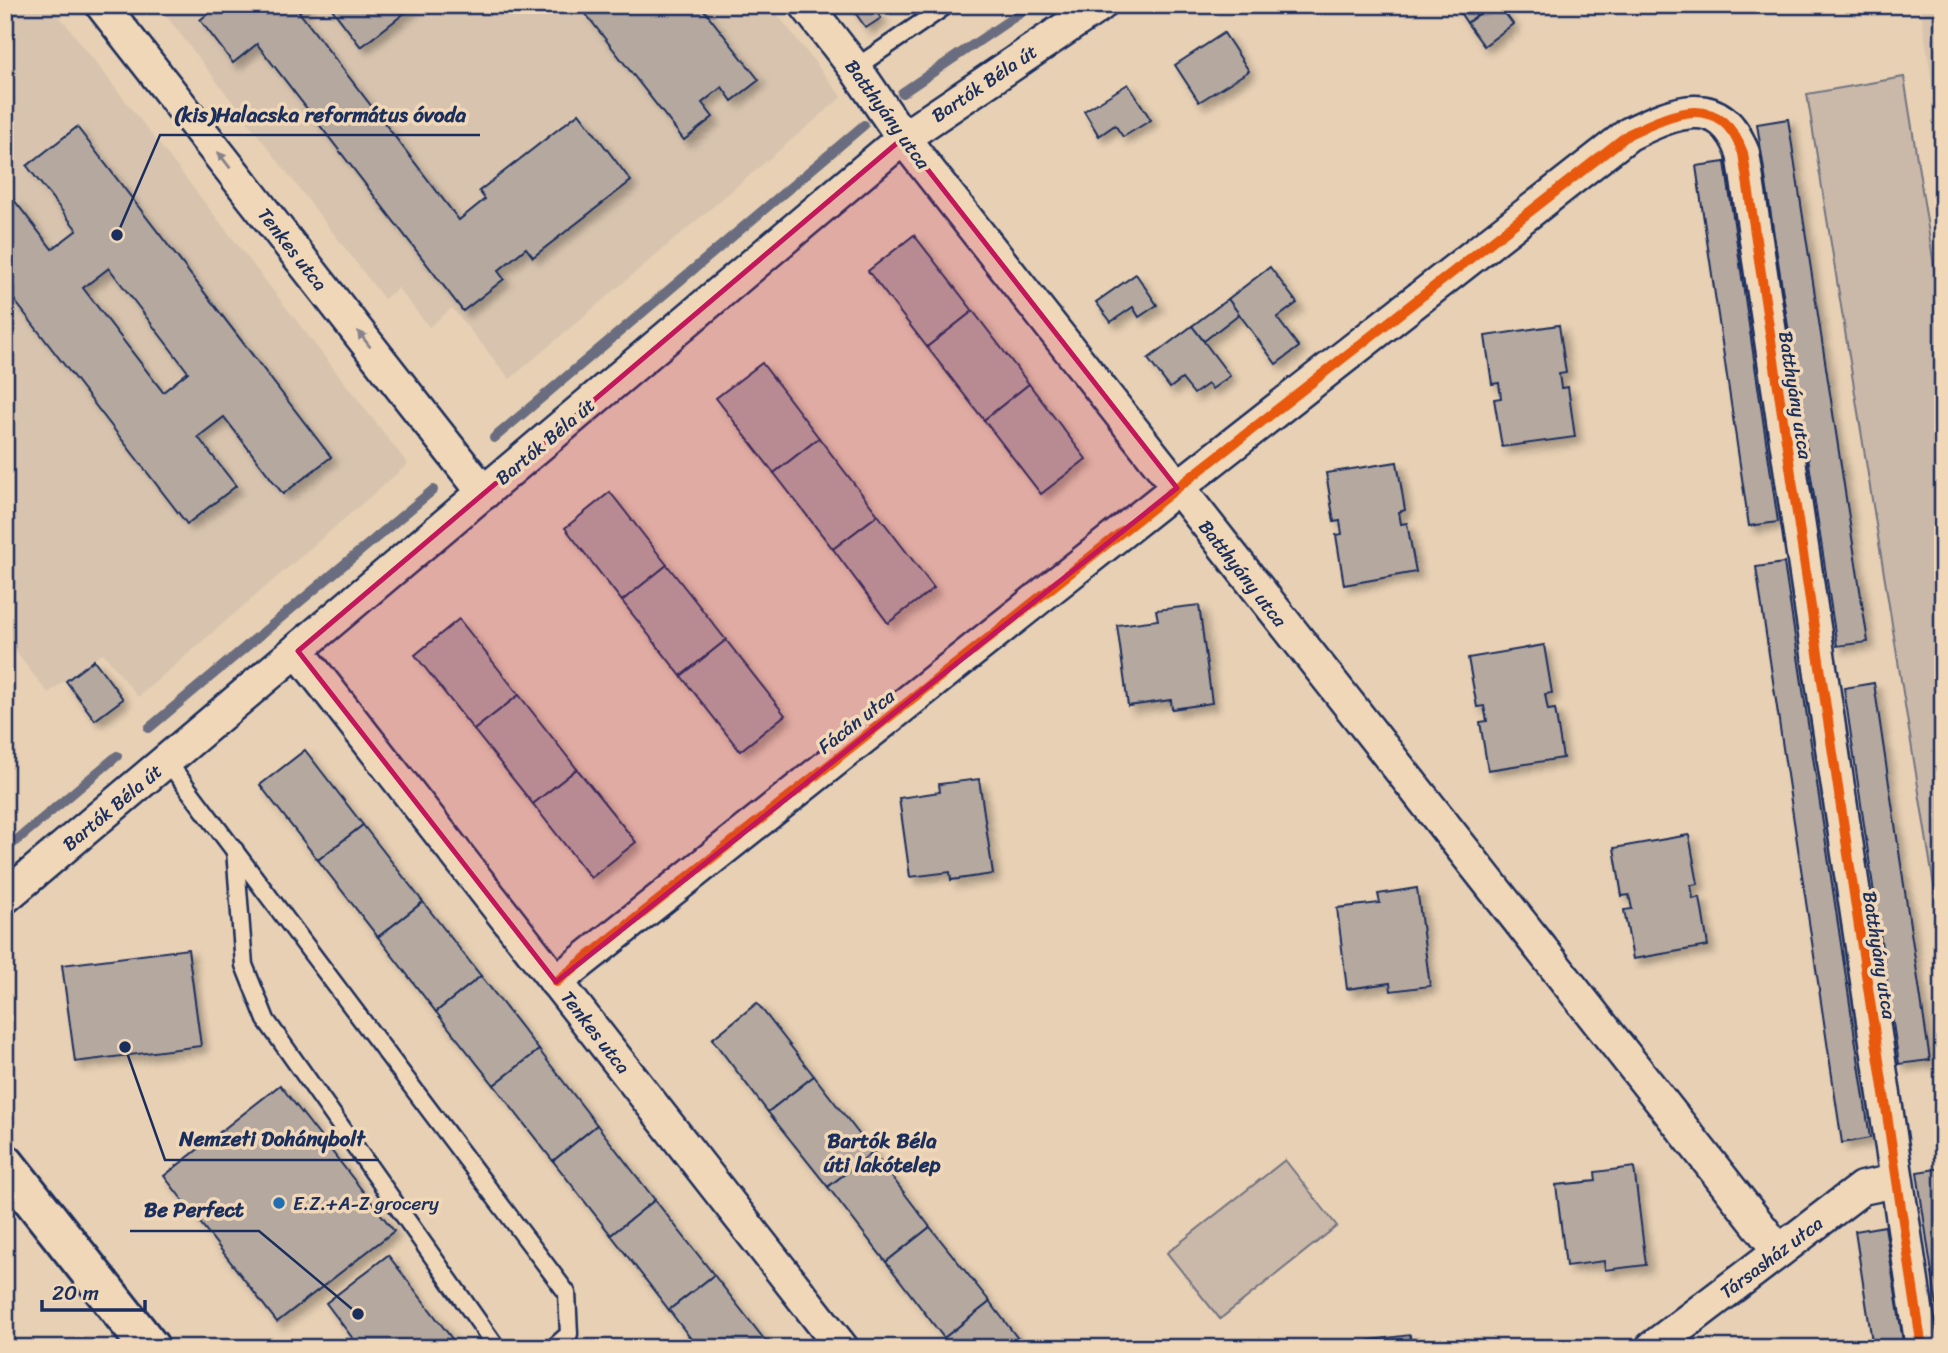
<svg xmlns="http://www.w3.org/2000/svg" width="1948" height="1353" font-family="Sriracha,sans-serif">
<defs>
<filter id="shadow"><feDropShadow dx="6" dy="6" stdDeviation="3.5" flood-color="#0004"/></filter>
</defs>
<rect width="100%" height="100%" fill="#e7d0b4"/>
<filter id="ink" filterUnits="userSpaceOnUse"><feTurbulence type="fractalNoise" baseFrequency=".0143" numOctaves="2"/><feDisplacementMap in="SourceGraphic" scale="14" xChannelSelector="R" yChannelSelector="G"/><feConvolveMatrix kernelMatrix="1 2 1 2 8 2 1 2 1" color-interpolation-filters="sRGB"/></filter>
<g filter="url(#ink)">
<!-- built -->
<g fill="#d8c4ae">
<path d="M5 5H51L408 464 138 697 103 653 48 693 5 638Z"/>
<path d="M158 5H770L842 97 510 379 452 308 429 327 398 288 384 299Z"/>
<path d="M1920 5H1943V156Z"/>
</g>
<!-- green -->
<g fill="#cab9a8" stroke="#727483" stroke-width="2">
<path d="M1904 77 1943 322V942L1807 94Z"/>
<path d="M1285 1160 1337 1226 1220 1319 1167 1253Z"/>
</g>
<g fill="none" stroke-linecap="round" stroke-linejoin="round">
<!-- stream -->
<g stroke="#6a6d7f" stroke-width="10">
<path d="M902 93 1032 5"/>
<path d="M494 438 864 125"/>
<path d="M149 728 433 490"/>
<path d="M5 850 117 756"/>
</g>
</g>
<!-- building -->
<g fill="#b4a89f" stroke="#1b2f5e" stroke-width="2" fill-rule="evenodd" filter="url(#shadow)">
<path d="M219 5H308L299 12 459 220 485 199 479 191 579 113 631 181 533 257 526 248 498 271 504 279 463 311 257 44 233 63 200 20Z"/>
<path d="M329 5H415L361 47Z"/>
<path d="M595 5H700L759 80 732 101 722 87 702 103 713 117 684 140 585 13Z"/>
<path d="M854 5H871L881 18 866 28 851 7Z"/>
<path d="M1455 5H1491L1467 23Z"/>
<path d="M1491 5H1499L1513 24 1484 46 1467 23Z"/>
<path d="M1224 33 1249 71 1199 102 1175 65Z"/>
<path d="M1128 84 1151 120 1123 137 1115 125 1099 136 1084 111Z"/>
<path d="M1788 119 1868 642 1837 646 1757 124Z"/>
<path d="M77 127 331 457 283 494 224 417 198 437 236 486 187 524 5 288V207L14 200 52 249 77 230 27 166ZM109 268 188 372 163 392 83 288Z"/>
<path d="M1725 162 1778 522 1749 526 1696 166Z"/>
<path d="M914 235 973 311 927 347 868 271Z"/>
<path d="M1270 267 1297 303 1277 318 1299 347 1276 364 1228 299Z"/>
<path d="M1136 274 1157 305 1139 317 1133 307 1111 322 1096 302Z"/>
<path d="M1228 299 1239 314 1204 341 1192 326Z"/>
<path d="M973 311 1029 384 984 420 927 347Z"/>
<path d="M1559 325 1566 373 1559 374 1561 388 1568 387 1575 437 1502 447 1494 399 1501 398 1499 383 1492 384 1485 336Z"/>
<path d="M1192 326 1230 376 1212 389 1208 384 1194 394 1182 379 1170 388 1148 359Z"/>
<path d="M762 363 819 438 774 473 716 398Z"/>
<path d="M1029 384 1086 459 1041 494 984 420Z"/>
<path d="M819 438 878 515 833 549 774 473Z"/>
<path d="M1397 462 1405 510 1399 512 1401 524 1407 523 1416 572 1344 585 1336 535 1342 534 1340 521 1334 522 1326 473Z"/>
<path d="M610 492 667 565 622 601 565 528Z"/>
<path d="M878 515 934 588 888 623 833 549Z"/>
<path d="M1784 563 1870 1138 1842 1143 1756 567Z"/>
<path d="M667 565 726 640 681 676 622 601Z"/>
<path d="M1199 605 1212 703 1172 709 1171 700 1128 706 1117 625 1158 620 1156 610Z"/>
<path d="M459 619 519 695 474 730 415 655Z"/>
<path d="M726 640 785 715 740 751 681 676Z"/>
<path d="M1544 645 1552 693 1545 694 1548 710 1555 709 1563 758 1488 770 1480 722 1487 721 1484 706 1477 707 1468 658Z"/>
<path d="M94 660 123 699 95 720 66 681Z"/>
<path d="M1874 683 1930 1060 1899 1064 1844 688Z"/>
<path d="M519 695 577 769 533 804 474 730Z"/>
<path d="M305 750 363 825 318 860 260 785Z"/>
<path d="M577 769 636 842 591 878 533 804Z"/>
<path d="M979 779 993 874 951 880 950 872 910 877 899 798 940 792 939 784Z"/>
<path d="M363 825 423 902 378 937 318 860Z"/>
<path d="M1689 835 1698 884 1691 885 1693 899 1700 897 1708 946 1633 959 1624 910 1632 909 1629 895 1622 896 1614 848Z"/>
<path d="M1417 888 1430 986 1391 991 1390 983 1347 989 1337 908 1380 903 1378 894Z"/>
<path d="M423 902 481 976 436 1012 378 937Z"/>
<path d="M188 949 201 1046 75 1062 62 965Z"/>
<path d="M481 976 539 1050 494 1085 436 1012Z"/>
<path d="M757 1003 814 1076 768 1112 712 1039Z"/>
<path d="M539 1050 597 1125 553 1161 494 1085Z"/>
<path d="M814 1076 873 1152 828 1187 768 1112Z"/>
<path d="M280 1085 394 1231 277 1322 164 1176Z"/>
<path d="M597 1125 655 1200 611 1235 553 1161Z"/>
<path d="M873 1152 930 1227 886 1262 828 1187Z"/>
<path d="M1634 1167 1646 1265 1605 1270 1604 1261 1566 1266 1556 1185 1596 1181 1595 1172Z"/>
<path d="M1943 1168V1348L1917 1172Z"/>
<path d="M655 1200 714 1275 669 1310 611 1235Z"/>
<path d="M1885 1226 1904 1348H1873L1855 1231Z"/>
<path d="M930 1227 990 1302 944 1338 886 1262Z"/>
<path d="M388 1255 459 1348H360L326 1303Z"/>
<path d="M714 1275 771 1348H698L669 1310Z"/>
<path d="M990 1302 1025 1348H952L944 1338Z"/>
<path d="M1410 1335 1411 1348H1371L1370 1340Z"/>
</g>
<g fill="none" stroke-linecap="round" stroke-linejoin="round">
<defs>
<g id="lane">
<path d="M855 68 947 5"/>
<path d="M167 761 567 1293 569 1334 553 1348"/>
<path d="M235 850 244 965 266 1020 497 1348"/>
</g>
<g id="street">
<path d="M102 5 484 493"/>
<path d="M806 5 855 68 903 138 1779 1251"/>
<path d="M298 651 842 1348"/>
<path d="M5 897 903 138 1100 5"/>
<path d="M556 982 1177 488 1629 134C1675 112 1720 91 1743 153L1922 1348"/>
<path d="M1652 1348 1862 1188 1896 1181"/>
</g>
<path id="secondary" d="M5 1164 150 1348"/>
</defs>
<!-- lane casing -->
<use href="#lane" stroke="#1b2f5e" stroke-width="21"/>
<!-- street casing -->
<use href="#street" stroke="#1b2f5e" stroke-width="37"/>
<!-- secondary casing -->
<use href="#secondary" stroke="#1b2f5e" stroke-width="44"/>
<!-- lane -->
<use href="#lane" stroke="#f0d7b8" stroke-width="16"/>
<!-- street -->
<use href="#street" stroke="#f0d7b8" stroke-width="32"/>
<!-- secondary -->
<use href="#secondary" stroke="#f0d7b8" stroke-width="38"/>
<defs>
<path id="cycleway" d="M556 982 1177 488 1629 134C1675 112 1720 91 1743 153L1922 1348"/>
</defs>
<!-- cycleway casing -->
<use href="#cycleway" stroke="#f0d7b8" stroke-width="15"/>
<!-- cycleway -->
<use href="#cycleway" stroke="#e8590c" stroke-width="10"/>
</g>
<!-- one-way arrows -->
<defs><path id="oneway-solid" d="M-6-.8H1V-3.2L6.5 0L1 3.2V.8H-6Z" transform="scale(1.75)"/></defs>
<g fill="#86838b">
<use href="#oneway-solid" transform="translate(224 160) rotate(-128)"/>
<use href="#oneway-solid" transform="translate(364 339) rotate(-128)"/>
</g>
</g>
<!-- marked area -->
<path fill="#c2185b" fill-opacity="0.2" stroke="#c2185b" stroke-width="5" stroke-linejoin="round" d="M903 138 1177 488 556 982 298 651Z"/>
<!-- markers -->
<circle fill="#1f6fb2" stroke="#f0d7b8" stroke-width="2.5" cx="279" cy="1203" r="7"/>
<g text-anchor="middle" stroke-width="7" stroke-linejoin="round" paint-order="stroke">
<!-- street labels -->
<g font-size="19" fill="#1b2f5e" stroke="#f0d7b8">
<text transform="translate(984 83) rotate(-34)" y="7">Bartók Béla út</text>
<text transform="translate(888 114) rotate(54)" y="7">Batthyány utca</text>
<text transform="translate(293 249) rotate(52)" y="7">Tenkes utca</text>
<text transform="translate(1796 395) rotate(81)" y="7">Batthyány utca</text>
<text transform="translate(545 441) rotate(-40)" y="7">Bartók Béla út</text>
<text transform="translate(1243 573) rotate(52)" y="7">Batthyány utca</text>
<text transform="translate(856 721) rotate(-38)" y="7">Fácán utca</text>
<text transform="translate(112 807) rotate(-40)" y="7">Bartók Béla út</text>
<text transform="translate(1880 955) rotate(81)" y="7">Batthyány utca</text>
<text transform="translate(596 1032) rotate(52)" y="7">Tenkes utca</text>
<text transform="translate(1771 1257) rotate(-37)" y="7">Társasház utca</text>
</g>
<!-- poi labels -->
<g font-size="19" fill="#1b2f5e" stroke="#f0d7b8" text-anchor="start">
<text x="293" y="1210">E.Z.+A-Z grocery</text>
</g>
<!-- neighbourhood labels -->
<g font-size="21" font-weight="bold" fill="#1b2f5e" stroke="#f0d7b8">
<text x="882" y="1148">Bartók Béla<tspan x="882" dy="24">úti lakótelep</tspan></text>
</g>
</g>
<!-- callouts -->
<path fill="none" stroke="#1b2f5e" stroke-width="2.5" d="M117 235L160 135H480M125 1047L165 1160H379M358 1314L259 1231H130"/>
<g fill="#1b2f5e" stroke="#f0d7b8" stroke-width="2.5">
<circle cx="117" cy="235" r="7"/>
<circle cx="125" cy="1047" r="7"/>
<circle cx="358" cy="1314" r="7"/>
</g>
<g font-size="21" text-anchor="middle" font-weight="bold" fill="#1b2f5e" stroke="#f0d7b8" stroke-width="7" stroke-linejoin="round" paint-order="stroke">
<text x="320" y="122">(kis)Halacska református óvoda</text>
<text x="272" y="1146">Nemzeti Dohánybolt</text>
<text x="194" y="1217">Be Perfect</text>
</g>
<!-- margin -->
<rect width="1948" height="1353" fill="none" stroke="#f0d7b8" stroke-width="28"/>
<rect x="14" y="14" width="1920" height="1325" fill="none" stroke="#1b2f5e" stroke-width="2.5" filter="url(#ink)"/>
<!-- scale -->
<path d="M42 1300v10h103v-10" fill="none" stroke="#1b2f5e" stroke-width="3.5"/>
<text x="52" y="1300" font-size="21" fill="#1b2f5e" stroke="#f0d7b8" stroke-width="5" paint-order="stroke">20 m</text>
</svg>
